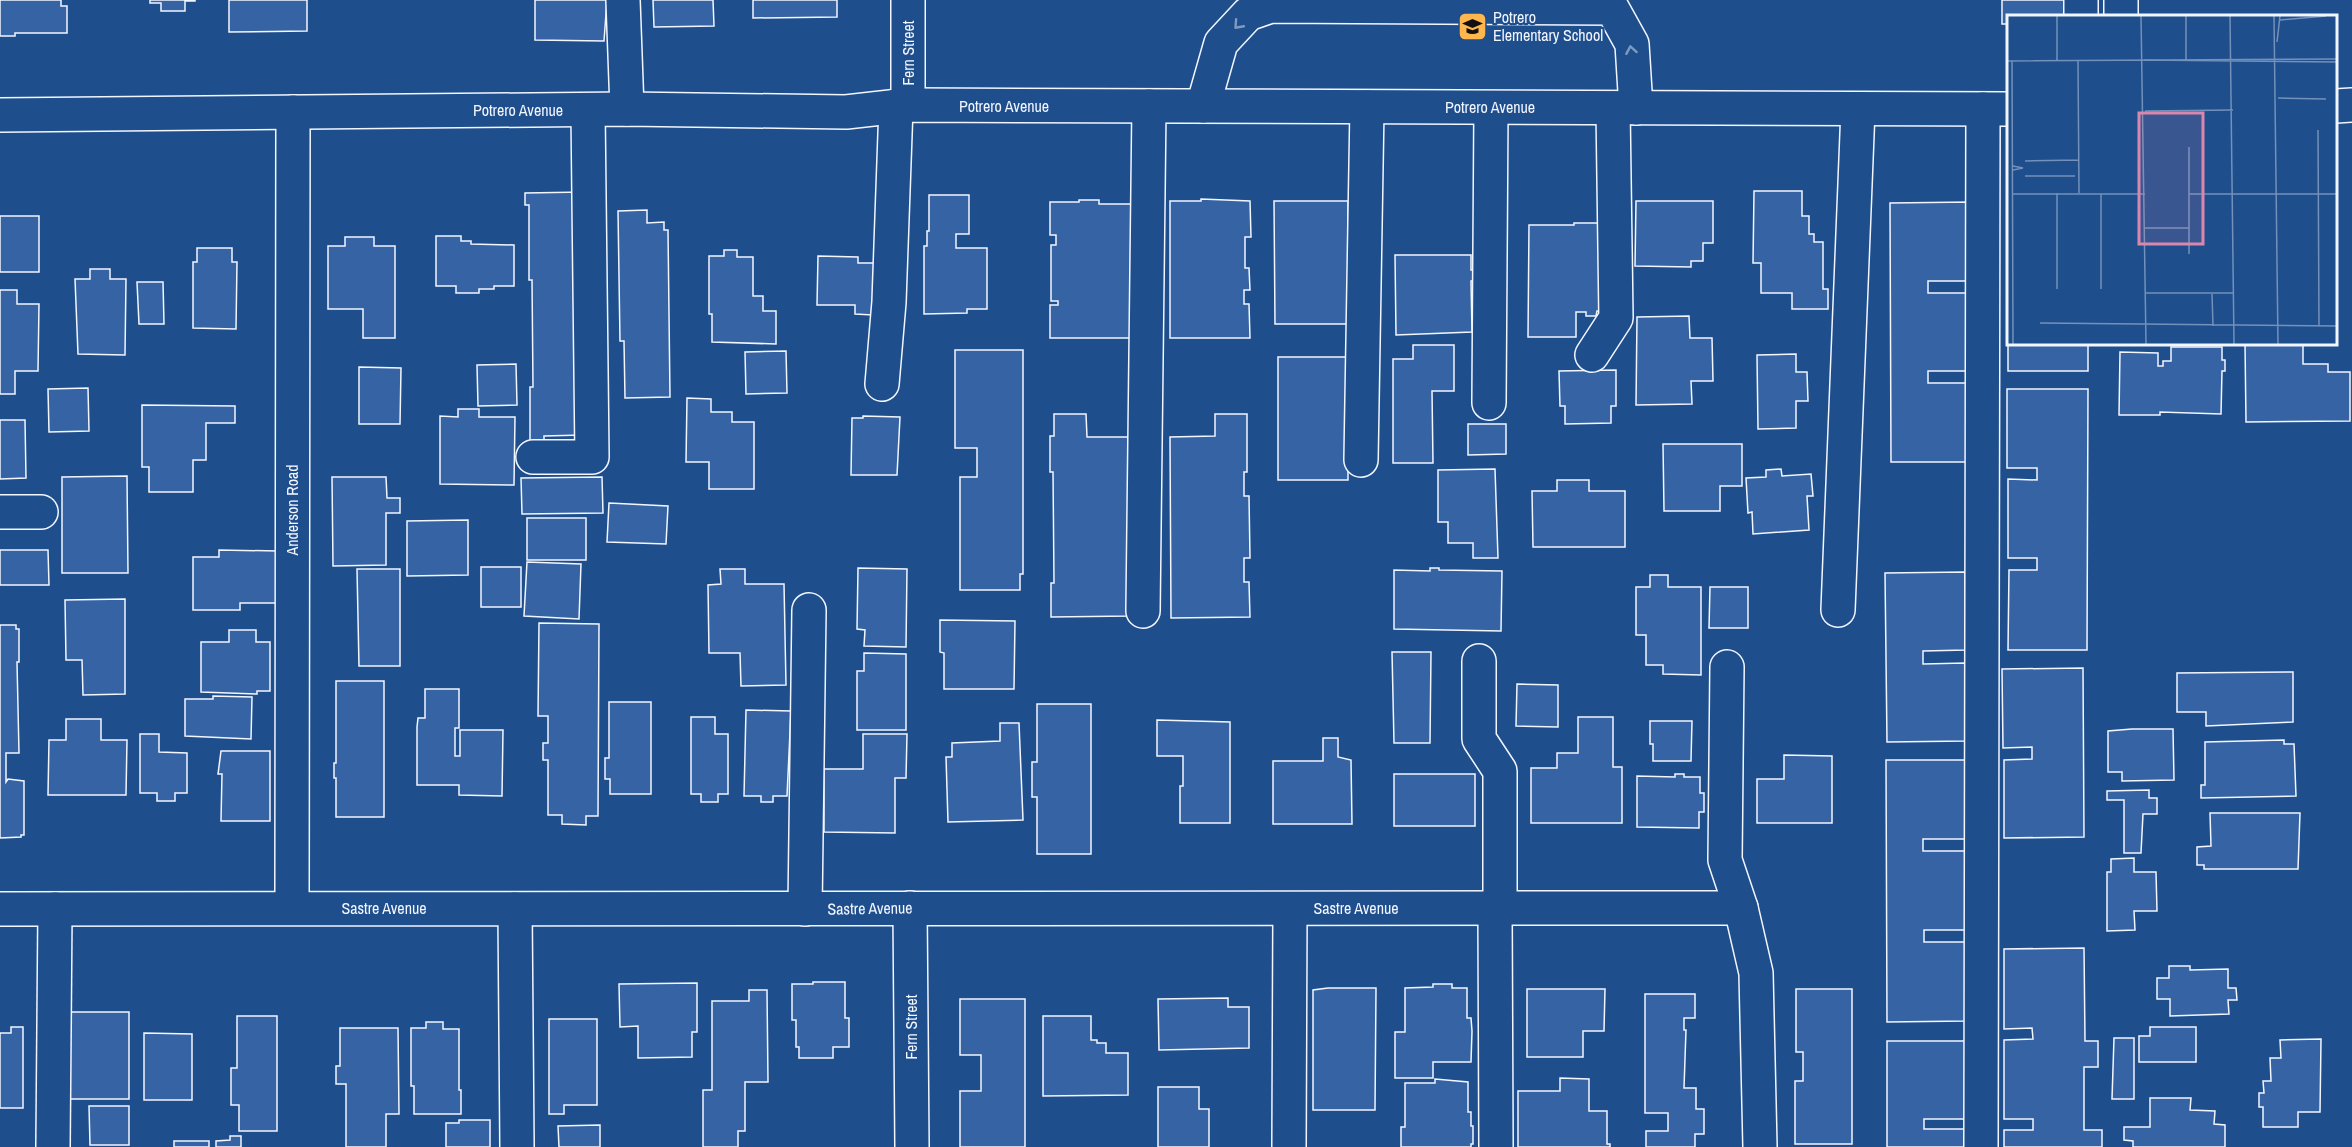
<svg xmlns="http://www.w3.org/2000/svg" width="2352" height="1147" font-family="'Archivo Narrow',sans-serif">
<rect width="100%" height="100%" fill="#1f4e8c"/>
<!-- building -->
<g fill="#3563a3" stroke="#f2f6ff" stroke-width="1.5">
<path d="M0 0H61V6H67V33H15V36H0Z"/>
<path d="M150 0H195V1H185V11H161V3H150Z"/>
<path d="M229 0H307V31L229 32Z"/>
<path d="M535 0H607L604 41 535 40Z"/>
<path d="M653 0H713L714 26 654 27Z"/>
<path d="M753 0H837V17L753 18Z"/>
<path d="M2002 0H2065L2064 16H2008V24H2002Z"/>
<path d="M1754 191H1802V216H1809V234H1814V242H1823V289H1828V309H1792V293H1761V263H1753Z"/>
<path d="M584 192 583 435 544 436V443H530V387H533L532 280H529V205H525V193Z"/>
<path d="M929 195H969V234H956V248H987V309H967V313L924 314V246H927V231H929Z"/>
<path d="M1201 199 1250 201 1251 237H1245V268H1249L1250 290H1244V304H1249L1250 338H1170V201H1201Z"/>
<path d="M1079 200H1099V204H1131L1130 338H1050V305H1058V301H1051V245H1056V235H1050V202H1079Z"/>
<path d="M1274 201H1348V324H1275Z"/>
<path d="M1636 201H1713V243H1703V261H1691V267L1635 266Z"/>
<path d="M1970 202 1971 281H1928V293H1971V371H1928V383H1970V462H1891L1890 203Z"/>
<path d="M647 210V223L664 222V230H668L670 397 625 398 624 341H620L618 211Z"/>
<rect x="0" y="216" width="39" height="56"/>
<path d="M1574 223H1599L1603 311H1597L1596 316H1586V312H1576V337H1528L1529 225H1574Z"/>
<path d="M436 236H461V241H471V244L514 245V286H494V289H479V293H456V286H436Z"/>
<path d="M345 237H374V246H395V338H363V309H328V246H345Z"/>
<path d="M197 248H232V262H237L236 329 193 328V262H197Z"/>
<path d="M724 250H737V257H753V296H763V311H776V344L712 342V314H709V256H724Z"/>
<path d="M1395 255H1471V270H1475L1476 281H1471L1472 332 1396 335Z"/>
<path d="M818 256 858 257V263H874L873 315 855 314V305H817Z"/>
<path d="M90 269H110V279H126L125 355 78 354 75 279H90Z"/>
<path d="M137 282H163L164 324H139Z"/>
<path d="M0 290H17V304H39L38 371H15V394H0Z"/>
<path d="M2008 291V344H2088V371H2008Z"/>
<path d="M1689 316 1690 338H1712L1713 381H1691L1692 404 1636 405 1637 317Z"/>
<path d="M2245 344H2303V364H2328V372H2350V421L2246 422Z"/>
<path d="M1413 345H1454V391H1432L1433 463H1393V359H1413Z"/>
<path d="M2171 347H2222V360H2225V371H2222L2221 414 2160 412V415H2119L2120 352 2158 353V366H2163V361H2171Z"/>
<path d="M955 350H1023V574H1020V590H960V477H977V448H955Z"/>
<path d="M786 351 787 393 746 394 745 352Z"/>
<path d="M1796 354V372H1807L1808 401H1796V428L1758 429 1757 355Z"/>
<rect x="1278" y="357" width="70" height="123"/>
<path d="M516 364 517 405 478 406 477 365Z"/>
<path d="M359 367 401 368 400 424H359Z"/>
<path d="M1616 370V406H1611V423L1565 424V406H1560L1559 371Z"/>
<path d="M88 388 89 431 49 432 48 389Z"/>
<path d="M2007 389H2088L2087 650H2008L2009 570H2037V558H2008V479L2037 480V468H2007Z"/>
<path d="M687 398 711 399V412H732V422H754V489H709V462H686Z"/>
<path d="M142 405 235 406V423H206V460H193V492H149V467H142Z"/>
<path d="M458 409H479V417H515L514 485 440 484V416L458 417Z"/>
<path d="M1054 414H1086L1087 437H1128L1130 616 1051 617V583H1054L1053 472H1050V436H1054Z"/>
<path d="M1215 414H1247V472H1244V496H1249L1250 558H1244V582H1249L1250 617 1171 618 1170 437 1215 436Z"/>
<path d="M863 416 900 417 897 475H851L852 418H863Z"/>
<path d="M0 420H25L26 478 0 479Z"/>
<path d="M1468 424H1506V454L1468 455Z"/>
<path d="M1663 444H1742V486H1720V511H1664Z"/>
<path d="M1495 469 1498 558H1473V543H1448V522H1438V470Z"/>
<path d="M1781 469 1782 476 1811 474 1813 496H1807L1809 530 1753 534 1752 512 1748 513 1746 478 1766 477V470Z"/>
<path d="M127 476 128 573H62V477Z"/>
<path d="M332 477H386L387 498H400V513H386V565L333 566Z"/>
<path d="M602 477 603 513 522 514 521 478Z"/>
<path d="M1557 480H1589V491H1625V547H1533L1532 491H1557Z"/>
<path d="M609 503 668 506 666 544 607 542Z"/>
<rect x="527" y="518" width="59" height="42"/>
<path d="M468 520V575L407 576V521Z"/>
<path d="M0 550H48L49 585H0Z"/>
<path d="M219 550 278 551V603H240V610H193V557H219Z"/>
<path d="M527 562 581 564 579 619 524 616Z"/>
<rect x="481" y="567" width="40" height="40"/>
<path d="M858 568 907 569 906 647 864 646 865 630 857 629Z"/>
<path d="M1430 568H1439V570L1502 571 1501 631 1394 629V570L1430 571Z"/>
<path d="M357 569H400V666H359Z"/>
<path d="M720 569H745V584H784L786 685 741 686 740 653H709L708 585 721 584Z"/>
<path d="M1965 572 1966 650 1923 651V664L1965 663 1966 741 1887 742 1885 573Z"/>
<path d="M1650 575H1668V587H1701V675L1663 674V665H1646V635H1636V587H1650Z"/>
<path d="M1710 587H1748V628H1709Z"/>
<path d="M125 599V694L83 695 82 660H66L65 600Z"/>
<path d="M940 620 1015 621 1014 689H944V653L940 652Z"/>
<path d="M539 623 599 624 598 816H586V825L562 824V815H548V760H543V743H548V716H538Z"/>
<path d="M0 625H16V629H19V662H17L19 753H6V782L8 779 24 781V835H21V837L0 838Z"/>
<path d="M229 630H256V642H270V691H257V694L201 692V642H229Z"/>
<path d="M1392 652H1431L1430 743H1394Z"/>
<path d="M864 653 906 654V730H857V671H864Z"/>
<path d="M2083 668 2084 837 2004 838V760L2032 759V747L2003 748 2002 669Z"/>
<path d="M2293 672V722L2206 726V712H2177V673Z"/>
<path d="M336 681H384V817H336V778H334V763H336Z"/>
<path d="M1517 684 1558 685V727L1516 726Z"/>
<path d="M425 689H459V728H455V756H460V730H503L502 796 459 795V785H417V727L418 718H425Z"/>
<path d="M213 696 252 697 251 739 185 736V699H213Z"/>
<path d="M609 702H651V794H610V779H605V758H609Z"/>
<path d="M1037 704H1091V854H1037V797H1032V762H1037Z"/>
<path d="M746 710 791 711 787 796H773V802H761V796H744Z"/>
<path d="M691 717H715V734H728V794H718V802H701V794H691Z"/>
<path d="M1578 717H1613V767H1622V823H1531V768H1557V753H1578Z"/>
<path d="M66 719H101V740H127L126 795H48L49 740H66Z"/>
<path d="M1157 720 1230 722V823H1180V786H1183V756H1157Z"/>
<path d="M1650 721H1692L1691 761H1653V744H1650Z"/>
<path d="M1000 723H1019L1023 820 948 822 946 757H952V743L1000 741Z"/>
<path d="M2132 729H2173L2174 780 2122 781V772H2108V731Z"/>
<path d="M140 734H159V752L187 753V793H175V801H157V793H140Z"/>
<path d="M863 734H907L906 778H895V833L824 832V769H863Z"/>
<path d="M1323 738H1338V757L1351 760 1352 824H1273V761H1323Z"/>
<path d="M2284 740V744H2294L2296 796 2201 798V785H2205V742Z"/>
<path d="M221 751H270V821H221L222 774H218Z"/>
<path d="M1784 755 1832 756V823H1757V779H1784Z"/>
<path d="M1886 760H1966V839H1923V851H1966V930H1924V942H1966V1021L1887 1022Z"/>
<rect x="1394" y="774" width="81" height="52"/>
<path d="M1675 774H1684V777H1700V793H1704V812H1699V828L1637 827V776L1675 777Z"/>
<path d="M2149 790V798H2157V814H2143L2141 853H2124V800H2107V791Z"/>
<path d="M2210 813H2300L2298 869H2204V865H2197V847L2211 846Z"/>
<path d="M2134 858V872H2156L2157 911H2134L2135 930 2107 931V872H2111V859Z"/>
<path d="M2084 948 2085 1041H2098V1067H2084V1130H2102V1147H2004V1130H2033V1119H2004V1040L2033 1039 2032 1028 2004 1029V949Z"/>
<path d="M2169 966H2190V970L2228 969V988H2236L2237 1000H2228L2229 1014 2170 1016V999H2157V978H2169Z"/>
<path d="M813 982H845V1018H849V1047H833V1058H799V1047H796V1020H792V984H813Z"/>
<path d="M697 983V1032H692V1057L638 1058V1026L620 1027 619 984Z"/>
<path d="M1433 984H1452V988H1467V1018H1471L1472 1031 1471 1062H1433V1078H1395V1032H1405V988L1433 987Z"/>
<path d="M1328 988H1376L1375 1110H1313V990Z"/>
<path d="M1527 989H1605L1604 1031H1583V1057H1527Z"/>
<path d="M1796 989H1852V1144H1795V1081H1803V1052H1796Z"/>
<path d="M749 990H767L768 1082H745V1131H738V1147H703V1090H712V1001H749Z"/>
<path d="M1645 994H1695V1018H1684V1030H1686L1684 1088H1696V1109H1704V1134H1695V1147H1646V1131H1668V1113H1645Z"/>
<path d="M1228 998V1007H1249V1048L1159 1050 1158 999Z"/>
<path d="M960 999H1025V1147H960V1091H981V1055H960Z"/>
<rect x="60" y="1012" width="69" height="87"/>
<path d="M237 1016H277V1131H239V1105H231V1068H237Z"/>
<path d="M1043 1016H1091V1040H1097V1043H1106V1053H1128V1095L1043 1096Z"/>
<path d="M549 1019H597V1105H564V1114H549Z"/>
<path d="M426 1022H443V1029H459V1090H461V1114H414V1086H411V1028H426Z"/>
<path d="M11 1027H23V1108H0V1033H11Z"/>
<path d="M2150 1027H2196V1062H2139V1036H2150Z"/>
<path d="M340 1028H398L399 1114H386V1147H346V1084H336V1066H340Z"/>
<path d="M144 1033 192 1034V1100H144Z"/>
<path d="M2114 1038H2134V1099H2112Z"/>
<path d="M2321 1039 2320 1112H2298V1127H2263V1107H2259V1093H2264L2263 1081H2271L2270 1058H2281L2280 1040Z"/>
<path d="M1887 1041H1967L1966 1119H1924V1129H1966V1147H1887Z"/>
<path d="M1560 1078 1589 1079V1111H1607V1144H1610V1147H1518V1091H1560Z"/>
<path d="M1435 1079 1468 1082V1112H1471V1126H1473V1144H1471V1147H1401V1127H1405V1083H1435Z"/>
<path d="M1158 1087H1199V1109H1209V1147H1158Z"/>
<path d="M2150 1098H2191L2190 1110 2215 1111 2214 1124 2225 1125V1147H2133V1141L2124 1140V1127H2150Z"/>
<path d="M89 1106H129V1145H90Z"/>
<path d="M459 1120H490V1147H446V1123H459Z"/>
<path d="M600 1125V1147H559L558 1126Z"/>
<path d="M230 1136H241V1147H216V1141L230 1140Z"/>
<rect x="174" y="1141" width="35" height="6"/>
</g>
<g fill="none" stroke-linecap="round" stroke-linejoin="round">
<defs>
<g id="minor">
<path d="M623 0 627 109"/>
<path d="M908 0V105"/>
<path d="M2081 16V0"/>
<path d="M2121 16V0"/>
<path d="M1203 106 1221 43 1248 14 1271 6 1612 8 1632 44 1636 108"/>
<path d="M2336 106 2352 105"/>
<path d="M0 115 627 109 846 112 908 105 2008 109"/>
<path d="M1592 355 1616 318 1613 108"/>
<path d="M882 384 889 302 896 106"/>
<path d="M1489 403 1491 108"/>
<path d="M533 457H592L588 110"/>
<path d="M1361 460 1367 107"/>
<path d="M0 512H41"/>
<path d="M1838 610 1858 109"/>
<path d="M1143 611 1149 106"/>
<path d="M1479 661V739L1500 771V908"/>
<path d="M1727 667 1725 860 1741 908 1756 973 1760 1147"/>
<path d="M292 908 293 112"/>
<path d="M910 908 912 1147"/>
<path d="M1495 908 1496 1147"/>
<path d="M0 909 1741 908"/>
<path d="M515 909 517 1147"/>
<path d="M805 909 809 610"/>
<path d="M53 1147 55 909"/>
<path d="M1289 1147 1290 909"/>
<path d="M1981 1147 1983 109"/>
</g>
</defs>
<!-- minor casing -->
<use href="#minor" stroke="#f2f6ff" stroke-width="36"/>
<!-- minor -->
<use href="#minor" stroke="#1f4e8c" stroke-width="33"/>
</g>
<!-- one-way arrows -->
<defs><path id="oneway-chevron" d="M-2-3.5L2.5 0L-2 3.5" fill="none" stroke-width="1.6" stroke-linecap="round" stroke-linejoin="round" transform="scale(1.5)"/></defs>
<g stroke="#7e9ac0">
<use href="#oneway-chevron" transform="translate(1238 25) rotate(132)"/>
<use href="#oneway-chevron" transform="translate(1631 50) rotate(-100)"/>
</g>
<!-- icons -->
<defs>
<symbol id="school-square" viewBox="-11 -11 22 22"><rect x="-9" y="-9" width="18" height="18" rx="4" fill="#ffb74d" stroke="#1f4e8c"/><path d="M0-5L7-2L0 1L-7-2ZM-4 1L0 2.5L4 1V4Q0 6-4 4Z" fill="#111"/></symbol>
</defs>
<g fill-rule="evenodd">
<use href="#school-square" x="1456" y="10" width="33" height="33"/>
</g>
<g text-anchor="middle" stroke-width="4.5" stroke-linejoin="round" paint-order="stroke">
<!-- poi labels -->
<g font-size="16" fill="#f2f6ff" stroke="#1f4e8c" text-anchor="start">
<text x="1493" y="23">Potrero<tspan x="1493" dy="18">Elementary School</tspan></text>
</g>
<!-- street labels -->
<g font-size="16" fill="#f2f6ff" stroke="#1f4e8c">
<text transform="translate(908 53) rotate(-90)" y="6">Fern Street</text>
<text x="1004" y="112">Potrero Avenue</text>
<text x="1490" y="113">Potrero Avenue</text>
<text x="518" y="116">Potrero Avenue</text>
<text transform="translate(292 510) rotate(-90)" y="6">Anderson Road</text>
<text x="384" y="914">Sastre Avenue</text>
<text transform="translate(870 908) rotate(-1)" y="6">Sastre Avenue</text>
<text x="1356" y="914">Sastre Avenue</text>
<text transform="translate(911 1027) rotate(-90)" y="6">Fern Street</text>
</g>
</g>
<!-- overview -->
<g transform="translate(2007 15)">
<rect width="330" height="330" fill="#1f4e8c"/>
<path fill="none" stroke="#7391ba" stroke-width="1.5" d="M134 1 139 329M223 1 227 329M267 1 271 329M273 5 319 1M270 27 273 1M137 45 330 47M0 46 330 44M5 46 6 329M50 46V1M71 46 72 178M179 46V1M271 83 319 84M138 96 226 95M311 115 312 311M182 132V239M18 146 72 145M6 155 16 153 6 151M18 161H68M50 178V274M6 179H138M94 179V274M182 179H330M138 213H182M139 278H227M205 279 206 311M33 308 330 311"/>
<path fill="#da87ad" fill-opacity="0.15" stroke="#da87ad" stroke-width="3" d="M132 98H196V229H132Z"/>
<rect width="330" height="330" fill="none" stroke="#f2f6ff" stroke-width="3"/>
</g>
</svg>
